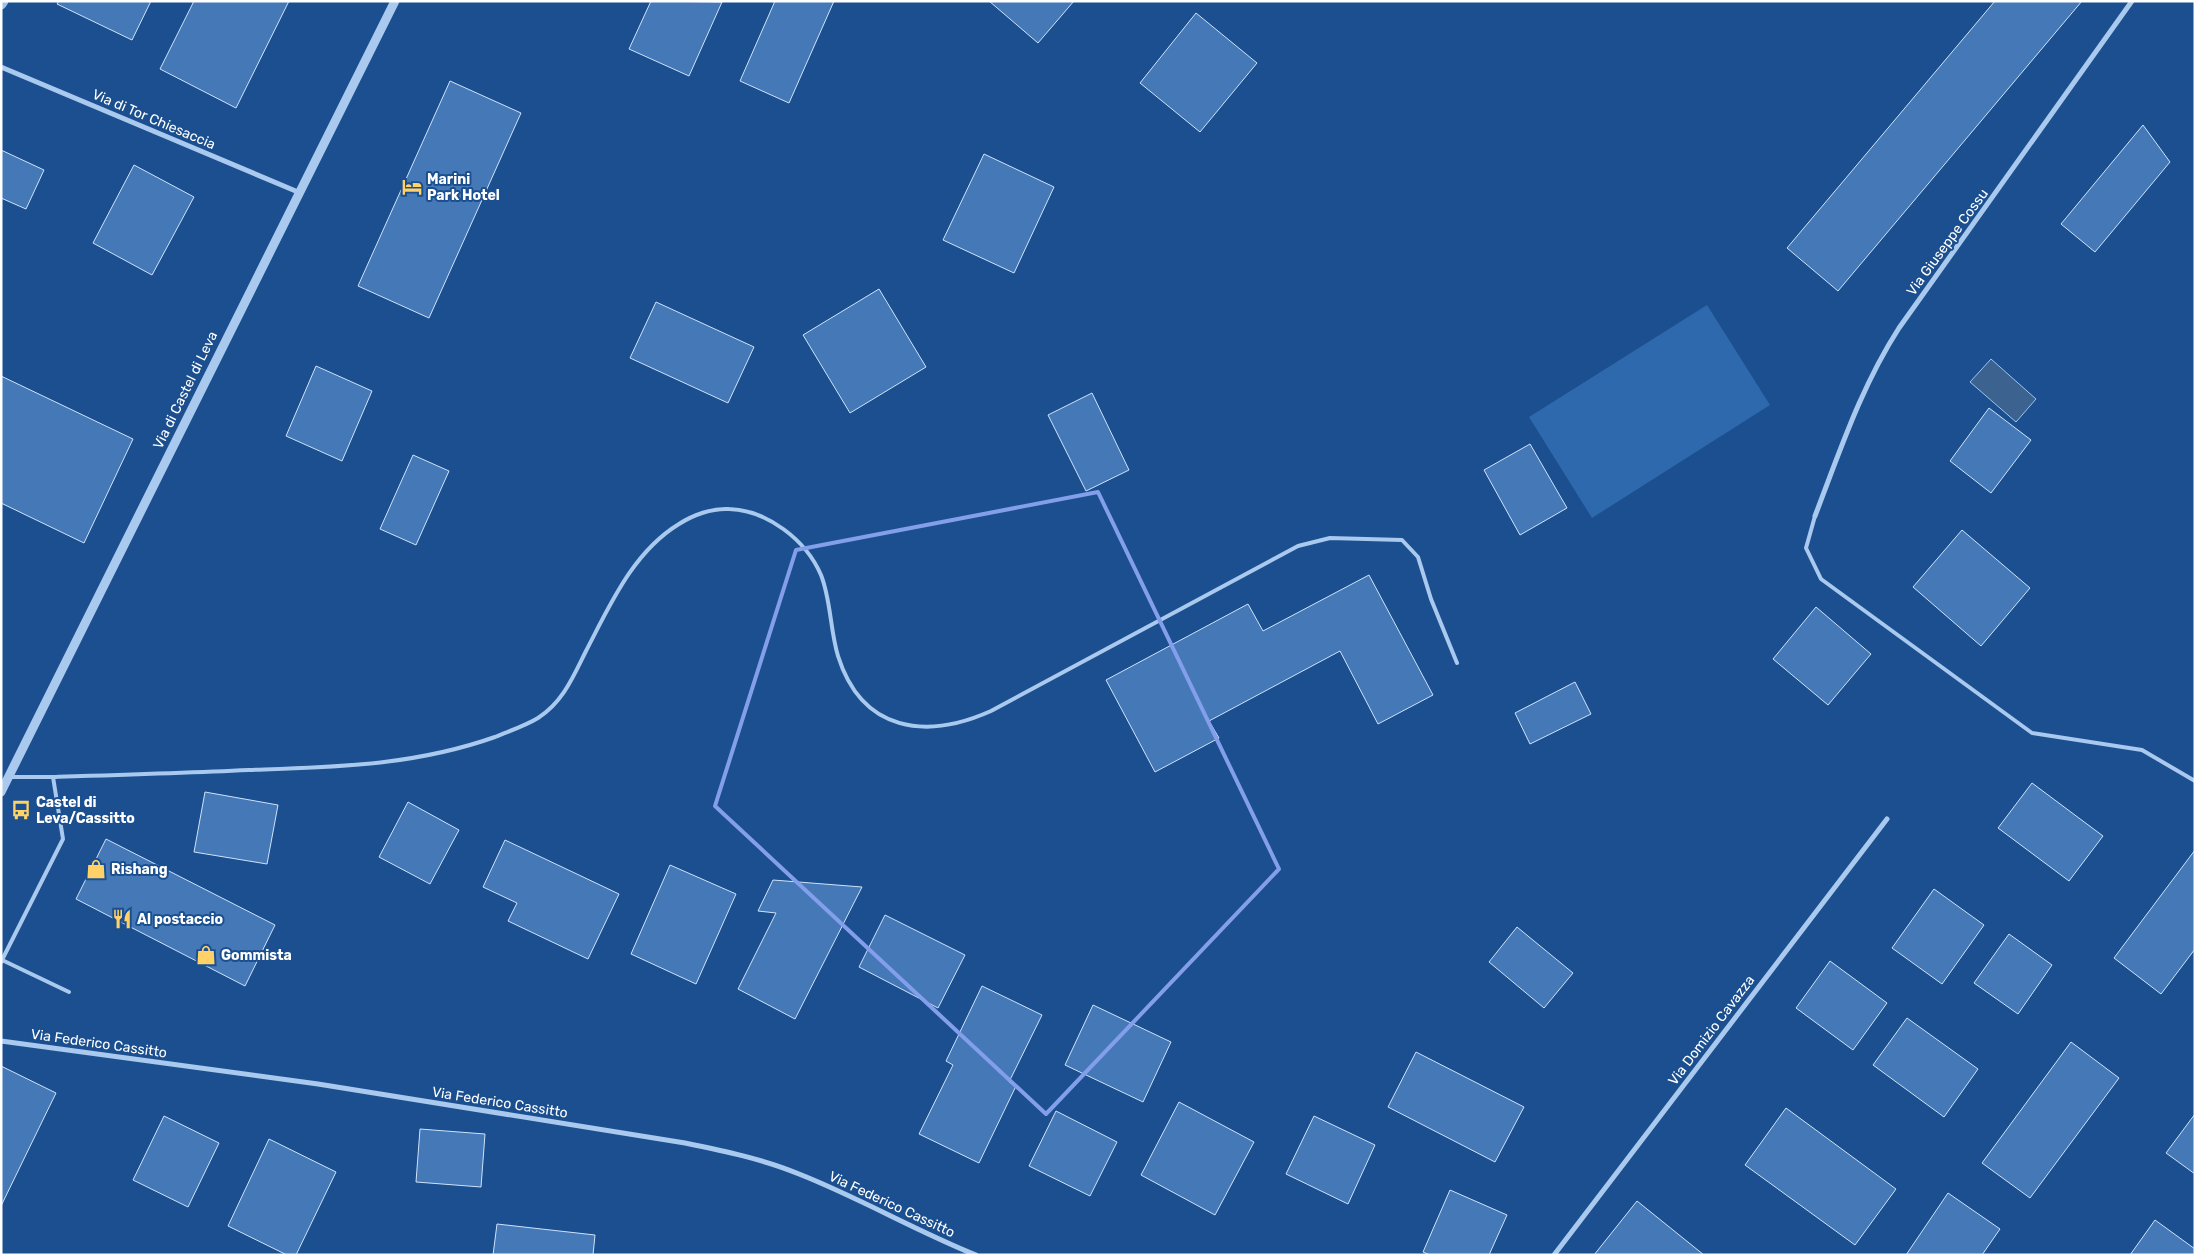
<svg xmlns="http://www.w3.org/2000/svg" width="2196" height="1256" font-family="Rubik,sans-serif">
<rect width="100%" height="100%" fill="#1b4f8f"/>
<!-- green -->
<path fill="#2e69ad" d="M1707 305 1770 405 1592 518 1529 417Z"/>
<!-- water -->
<path fill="#3c6290" stroke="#9cc4f0" d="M1991 359 2036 399 2016 422 1970 382Z"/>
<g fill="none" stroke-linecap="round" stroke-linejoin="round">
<!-- stream -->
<path stroke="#9cc4f0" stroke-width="11" d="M1 4 3 1"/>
</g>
<!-- building -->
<g fill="#4478b7" stroke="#cfe3fa">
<path d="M59 1H151L132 40 57 4Z"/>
<path d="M194 1H289L236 108 160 69Z"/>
<path d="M651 1 722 2 689 76 629 49Z"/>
<path d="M775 1H834L789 103 740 81Z"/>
<path d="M989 1H1074L1038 43Z"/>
<path d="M1995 1H2082L1838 291 1787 248Z"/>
<path d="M1196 13 1257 63 1200 132 1140 83Z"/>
<path d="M450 81 521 113 429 318 358 286Z"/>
<path d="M2143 125 2170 162 2095 252 2061 224Z"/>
<path d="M1 150 44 170 26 209 1 198Z"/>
<path d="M984 154 1054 187 1014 273 943 240Z"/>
<path d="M134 165 194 197 152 275 93 243Z"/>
<path d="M879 289 926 367 850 413 803 335Z"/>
<path d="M656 302 754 347 728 403 630 358Z"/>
<path d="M316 366 372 391 342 461 286 436Z"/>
<path d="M1 376 133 439 84 543 1 503Z"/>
<path d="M1092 393 1129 470 1086 491 1048 415Z"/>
<path d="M1989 408 2031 440 1991 493 1950 461Z"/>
<path d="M1530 444 1567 508 1520 535 1484 470Z"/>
<path d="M413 455 449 471 416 545 380 529Z"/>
<path d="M1962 530 2030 588 1981 646 1913 587Z"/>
<path d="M1369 575 1433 695 1378 724 1340 651 1209 721 1219 738 1155 772 1106 680 1248 604 1263 631Z"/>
<path d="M1816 607 1871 654 1828 705 1773 659Z"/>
<path d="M1575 682 1591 714 1530 744 1515 713Z"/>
<path d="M2032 783 2103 836 2069 881 1998 828Z"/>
<path d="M205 792 278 805 267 864 194 852Z"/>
<path d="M408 802 459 830 430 884 379 857Z"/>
<path d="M106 839 275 925 245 986 76 899Z"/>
<path d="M505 840 619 894 588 959 508 921 517 903 483 887Z"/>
<path d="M2195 850V949L2161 994 2114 958Z"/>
<path d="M670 865 736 894 696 984 631 954Z"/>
<path d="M773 880 862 887 795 1019 738 989 776 913 758 911Z"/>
<path d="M1934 889 1984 925 1942 984 1892 948Z"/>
<path d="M885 915 965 955 938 1008 859 967Z"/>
<path d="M1517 927 1573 973 1544 1008 1489 962Z"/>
<path d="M2009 934 2052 965 2018 1014 1974 983Z"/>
<path d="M1830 961 1887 1003 1853 1050 1796 1008Z"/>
<path d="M982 986 1042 1015 1009 1082 1016 1086 979 1163 919 1134 953 1065 946 1061Z"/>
<path d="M1093 1005 1171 1042 1143 1102 1065 1065Z"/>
<path d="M1907 1018 1978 1069 1944 1117 1873 1065Z"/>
<path d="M2071 1042 2119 1078 2030 1198 1982 1163Z"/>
<path d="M1416 1052 1524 1107 1495 1162 1388 1107Z"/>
<path d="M1 1066 56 1093 1 1206Z"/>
<path d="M1179 1102 1254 1142 1215 1215 1141 1175Z"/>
<path d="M1786 1108 1896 1189 1855 1245 1745 1165Z"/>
<path d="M1056 1111 1117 1142 1090 1196 1029 1166Z"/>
<path d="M2195 1114V1174L2166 1153Z"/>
<path d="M164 1116 219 1143 188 1207 133 1180Z"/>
<path d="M1314 1116 1375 1145 1348 1204 1286 1174Z"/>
<path d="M420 1129 485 1134 481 1187 416 1182Z"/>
<path d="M269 1139 336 1172 296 1255H287L228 1226Z"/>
<path d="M1450 1190 1507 1215 1489 1255H1430L1423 1252Z"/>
<path d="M1948 1193 2000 1229 1982 1255H1906Z"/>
<path d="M1637 1201 1704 1255H1594Z"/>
<path d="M2155 1220 2195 1249V1255H2130Z"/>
<path d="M497 1224 595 1235 593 1255H493Z"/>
</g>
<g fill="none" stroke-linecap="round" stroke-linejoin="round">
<!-- service -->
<g stroke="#a9c9ee" stroke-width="4">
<path d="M1815 516 1806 548 1821 579 2032 733 2142 750 2195 781"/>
<path d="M9 777H53C118 775 184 773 249 770 334 767 413 766 495 737 509 731 525 726 538 718 563 702 573 677 586 651 610 605 633 552 679 524 693 515 712 508 729 509 767 510 806 540 821 575 831 600 830 630 838 656 862 732 926 740 991 711L1298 546 1330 538 1402 540 1418 557 1431 599 1457 663"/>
<path d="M2 960 69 992"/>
<path d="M1 962 63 839 53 777"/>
</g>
<!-- minor -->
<g stroke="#a9c9ee" stroke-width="5">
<path d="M1 67 298 192"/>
<path d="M1815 516C1840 451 1861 387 1899 328L2132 1"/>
<path d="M1 1041 318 1084 685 1143C724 1151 763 1159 799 1174 860 1198 916 1231 976 1255"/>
<path d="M1554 1255 1887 819"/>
</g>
<!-- tertiary -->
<path stroke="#a9c9ee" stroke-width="9" d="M1 792 395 1"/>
</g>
<!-- marked area -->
<path fill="none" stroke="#839eea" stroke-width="4" stroke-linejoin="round" d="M1098 492 1279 869 1046 1114 715 806 796 550Z"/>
<!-- icons -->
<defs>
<symbol id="hotel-bare" viewBox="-9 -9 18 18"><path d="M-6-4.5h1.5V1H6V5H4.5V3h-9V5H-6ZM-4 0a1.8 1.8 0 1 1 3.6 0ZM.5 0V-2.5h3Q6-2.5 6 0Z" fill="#ffd166" stroke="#1b4f8f" stroke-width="2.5" paint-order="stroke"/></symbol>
<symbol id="bus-bare" viewBox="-9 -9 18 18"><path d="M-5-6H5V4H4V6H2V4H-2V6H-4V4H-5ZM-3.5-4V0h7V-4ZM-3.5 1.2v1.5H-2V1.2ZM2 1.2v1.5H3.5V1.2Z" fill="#ffd166" stroke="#1b4f8f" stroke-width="2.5" paint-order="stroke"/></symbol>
<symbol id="shop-bare" viewBox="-9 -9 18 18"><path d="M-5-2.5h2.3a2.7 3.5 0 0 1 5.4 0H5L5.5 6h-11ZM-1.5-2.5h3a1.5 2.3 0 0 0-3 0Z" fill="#ffd166" stroke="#1b4f8f" stroke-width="2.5" paint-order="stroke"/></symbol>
<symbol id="restaurant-bare" viewBox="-9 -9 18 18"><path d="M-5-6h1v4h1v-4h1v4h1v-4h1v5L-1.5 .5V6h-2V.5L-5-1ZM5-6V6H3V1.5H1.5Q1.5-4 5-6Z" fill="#ffd166" stroke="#1b4f8f" stroke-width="2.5" paint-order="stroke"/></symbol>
</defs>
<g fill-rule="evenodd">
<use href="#hotel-bare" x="398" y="173" width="28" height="28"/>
<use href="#bus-bare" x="7" y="796" width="28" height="28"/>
<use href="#shop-bare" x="82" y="855" width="28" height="28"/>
<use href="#restaurant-bare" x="108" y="905" width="28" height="28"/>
<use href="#shop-bare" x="192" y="941" width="28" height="28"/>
</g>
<g text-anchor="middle" stroke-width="4" stroke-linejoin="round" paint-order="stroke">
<!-- street labels -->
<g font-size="14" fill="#fff" stroke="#1b4f8f">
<text transform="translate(154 119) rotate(23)" y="5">Via di Tor Chiesaccia</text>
<text transform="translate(1947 242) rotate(-54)" y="5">Via Giuseppe Cossu</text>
<text transform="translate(185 390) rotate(-64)" y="5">Via di Castel di Leva</text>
<text transform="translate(1711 1030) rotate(-53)" y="5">Via Domizio Cavazza</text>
<text transform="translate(99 1043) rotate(8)" y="5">Via Federico Cassitto</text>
<text transform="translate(500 1102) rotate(9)" y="5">Via Federico Cassitto</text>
<text transform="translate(892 1204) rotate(25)" y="5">Via Federico Cassitto</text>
</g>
<!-- poi labels -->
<g font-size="14" font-weight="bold" fill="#fff" stroke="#1b4f8f" text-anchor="start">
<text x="427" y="184">Marini<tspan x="427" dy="16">Park Hotel</tspan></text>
<text x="36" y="807">Castel di<tspan x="36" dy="16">Leva/Cassitto</tspan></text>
<text x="111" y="874">Rishang</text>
<text x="137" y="924">Al postaccio</text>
<text x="221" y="960">Gommista</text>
</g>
</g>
<!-- border -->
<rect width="2196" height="1256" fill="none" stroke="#ffffff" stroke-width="5"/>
</svg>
